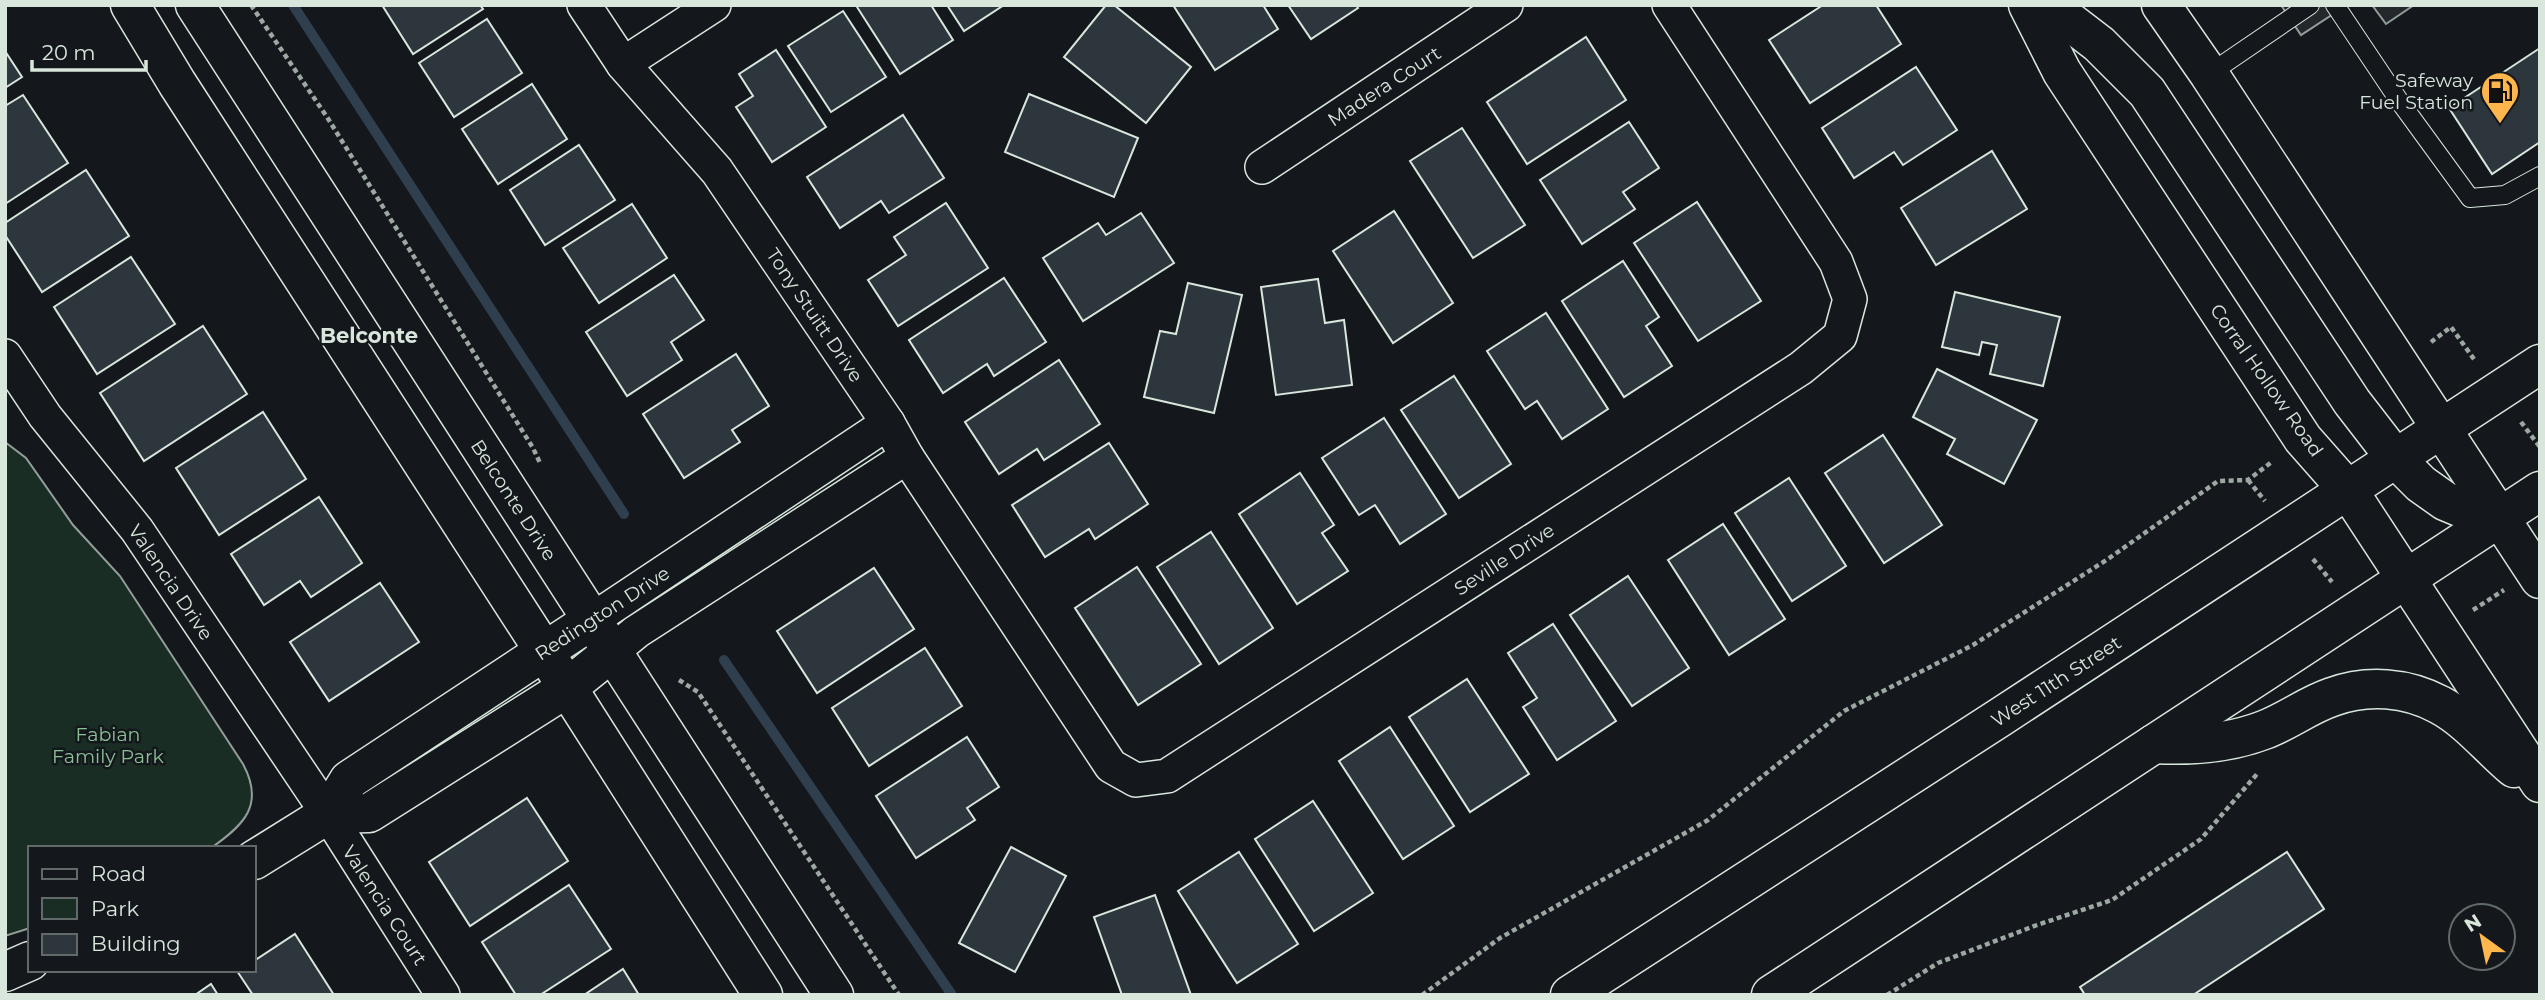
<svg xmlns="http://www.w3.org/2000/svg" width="2545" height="1000" font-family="Montserrat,sans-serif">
<rect width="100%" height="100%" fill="#14181c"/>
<!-- green -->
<path fill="#1a2d24" stroke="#939e99" stroke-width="2" d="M5 442 26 458 73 525 120 576 243 764C265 805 244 825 211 848H30V928L5 936Z"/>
<!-- parking -->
<g fill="#24282b" stroke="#939e99" stroke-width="2">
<path d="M2281 5H2347L2301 35Z"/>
<path d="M2372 5H2414L2386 24Z"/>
</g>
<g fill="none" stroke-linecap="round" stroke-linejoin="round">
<!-- stream -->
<g stroke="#2f3f4d" stroke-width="10">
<path d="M293 5 624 514"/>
<path d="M724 660 952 995"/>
</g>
</g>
<!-- building -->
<g fill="#2c363c" stroke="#d8e6dc" stroke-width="2">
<path d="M382 5H480L483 9 413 54Z"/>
<path d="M859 5H931L953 40 900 74 857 7Z"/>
<path d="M947 5H1004L964 31Z"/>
<path d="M1106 5H1114L1191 67 1146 123 1064 57Z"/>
<path d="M1173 5H1263L1278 29 1215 70Z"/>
<path d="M1288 5H1356L1358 8 1311 39Z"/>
<path d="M1823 5H1876L1901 44 1810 103 1769 40Z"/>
<path d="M843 11 886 77 831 112 788 46Z"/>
<path d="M487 19 522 73 454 117 419 63Z"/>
<path d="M1586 37 1626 100 1527 164 1487 102Z"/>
<path d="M2540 48V142L2492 174 2449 108Z"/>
<path d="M776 50 826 127 772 162 736 107 753 96 739 74Z"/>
<path d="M5 51 22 77 5 88Z"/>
<path d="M1916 67 1957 130 1903 165 1894 152 1854 178 1822 128Z"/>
<path d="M532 84 567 139 498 184 462 129Z"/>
<path d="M1029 94 1138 138 1114 197 1005 152Z"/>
<path d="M23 95 68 163 5 204V106Z"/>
<path d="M903 115 944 178 889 213 881 201 840 228 807 177Z"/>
<path d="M1629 122 1659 168 1623 192 1635 209 1582 244 1540 180Z"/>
<path d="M1462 128 1525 225 1473 258 1410 161Z"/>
<path d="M579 145 615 200 545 245 510 190Z"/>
<path d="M1992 151 2027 209 1936 265 1901 208Z"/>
<path d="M86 170 129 236 42 292 5 235V223Z"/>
<path d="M1697 202 1761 301 1698 341 1634 243Z"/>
<path d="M946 203 988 268 898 326 868 280 906 255 894 237Z"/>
<path d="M632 204 667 258 599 303 563 248Z"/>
<path d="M1394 211 1453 303 1393 343 1333 251Z"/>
<path d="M1141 213 1174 263 1083 321 1043 258 1098 223 1106 235Z"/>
<path d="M131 257 175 324 97 374 54 307Z"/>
<path d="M1623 261 1659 317 1646 326 1672 366 1624 397 1562 301Z"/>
<path d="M674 275 704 320 671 342 682 360 627 396 586 332Z"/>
<path d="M1004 278 1046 342 994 376 987 364 943 393 909 340Z"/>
<path d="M1318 279 1325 323 1344 320 1352 385 1276 395 1261 287Z"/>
<path d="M1188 283 1242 295 1214 413 1144 397 1160 331 1176 334Z"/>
<path d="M1955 292 2060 317 2043 386 1990 374 1997 345 1982 342 1979 355 1942 347Z"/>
<path d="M1546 313 1608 409 1562 439 1537 401 1525 409 1487 351Z"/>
<path d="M203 326 247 394 144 461 100 393Z"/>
<path d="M736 354 769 406 732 430 740 442 684 478 643 414Z"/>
<path d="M1059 360 1100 424 1044 460 1037 449 999 474 965 422Z"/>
<path d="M1937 369 2037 420 2004 484 1947 454 1955 439 1913 417Z"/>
<path d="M1454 376 1511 464 1459 498 1401 410Z"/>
<path d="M263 412 306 479 219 535 176 468Z"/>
<path d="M1384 418 1446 514 1400 544 1375 505 1359 515 1322 458Z"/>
<path d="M1883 435 1942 525 1884 563 1825 473Z"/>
<path d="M1109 443 1148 504 1095 539 1089 529 1045 557 1012 505Z"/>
<path d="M1300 473 1334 525 1322 533 1348 571 1297 604 1239 514Z"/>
<path d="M1789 478 1846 566 1792 601 1735 513Z"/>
<path d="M319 497 362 563 311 597 300 581 264 605 231 554Z"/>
<path d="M1723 524 1785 619 1729 655 1668 560Z"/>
<path d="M1211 532 1273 628 1219 664 1157 567Z"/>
<path d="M1137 567 1201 664 1138 705 1075 608Z"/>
<path d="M874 568 914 629 817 693 777 631Z"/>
<path d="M1628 576 1689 668 1632 706 1570 615Z"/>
<path d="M380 583 419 642 329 701 290 642Z"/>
<path d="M1553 624 1616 721 1557 760 1523 707 1537 698 1508 653Z"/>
<path d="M925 648 962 706 869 766 832 708Z"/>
<path d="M1467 679 1529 774 1470 812 1409 717Z"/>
<path d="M1390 727 1454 826 1403 859 1339 761Z"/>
<path d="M967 737 999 787 967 808 975 820 916 858 876 796Z"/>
<path d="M527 798 568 861 470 926 429 862Z"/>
<path d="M1313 801 1373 893 1314 931 1255 839Z"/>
<path d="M1011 847 1066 876 1015 972 959 943Z"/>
<path d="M1239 852 1298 944 1237 983 1178 891Z"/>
<path d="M2287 852 2324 909 2193 995H2085L2080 987Z"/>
<path d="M569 885 611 949 540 995H516L482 942Z"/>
<path d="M1155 895 1191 995H1122L1094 917Z"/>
<path d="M295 934 334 995H253L237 971 254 970V961Z"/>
<path d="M623 969 639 995H584Z"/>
<path d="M211 984 218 995H195Z"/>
</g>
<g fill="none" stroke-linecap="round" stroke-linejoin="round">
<defs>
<g id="lane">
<path d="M2335 5 2400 102 2470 198 2505 195 2540 176"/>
<path d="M2209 74 2310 5"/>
</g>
<g id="street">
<path d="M584 5 623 64 717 171 888 423 907 457 1111 766 1136 780 1167 776 1801 368 1840 336 1850 299 1836 262 1669 5"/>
<path d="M623 64 714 5"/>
<path d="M1262 167 1506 5"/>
<path d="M5 356 45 416 137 530 328 814 443 995"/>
<path d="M592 620 888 423"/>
<path d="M613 651 636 632 907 457"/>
</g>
<g id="secondary">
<path d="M130 5 177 83 544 651 763 995"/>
<path d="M195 5 834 995"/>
<path d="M328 814 369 813 567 688 613 651"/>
<path d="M254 860 328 814 349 780 592 620"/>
<path d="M5 972 30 961"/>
</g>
<g id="primary">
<path d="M2028 5 2062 72 2303 439 2348 490 2540 783"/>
<path d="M2048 5 2099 44 2147 92 2352 402 2396 459 2421 484 2445 501 2476 514 2500 517"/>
<path d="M2161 5 2209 74 2540 579"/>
<path d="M2154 744C2191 746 2228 744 2264 730 2288 721 2308 705 2332 697 2367 684 2407 687 2440 705 2468 720 2490 748 2514 768"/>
<path d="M1570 995 1999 718 2540 364"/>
<path d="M1771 995 2540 491"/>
</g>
</defs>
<!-- lane casing -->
<use href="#lane" stroke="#d8e6dc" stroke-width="20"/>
<!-- street casing -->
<use href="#street" stroke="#d8e6dc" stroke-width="36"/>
<!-- secondary casing -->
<use href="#secondary" stroke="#d8e6dc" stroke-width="41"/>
<!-- primary casing -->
<use href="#primary" stroke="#d8e6dc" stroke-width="41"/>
<!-- path -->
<g stroke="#9da8a2" stroke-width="4.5" stroke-dasharray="5 3.5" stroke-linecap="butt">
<path d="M251 5 327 117 533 448 540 463"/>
<path d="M2431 342 2451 327 2476 362"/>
<path d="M2521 422 2540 447"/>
<path d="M2248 480 2265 501"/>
<path d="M2313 559 2332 582"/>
<path d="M2473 610 2504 590"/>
<path d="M679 680 698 692 899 995"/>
<path d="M1422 995 1500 938 1708 820 1844 711 1973 645 2108 559 2218 481 2248 480 2273 461"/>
<path d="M1887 995 1938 963 2037 925 2112 900 2201 839 2257 774"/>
</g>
<!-- lane -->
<use href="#lane" stroke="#14181c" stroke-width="18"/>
<!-- street -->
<use href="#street" stroke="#14181c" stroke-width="33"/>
<!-- secondary -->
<use href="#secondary" stroke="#14181c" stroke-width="38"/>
<!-- primary -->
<use href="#primary" stroke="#14181c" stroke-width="38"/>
</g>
<!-- icons -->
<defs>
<symbol id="fuel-pin" viewBox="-11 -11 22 30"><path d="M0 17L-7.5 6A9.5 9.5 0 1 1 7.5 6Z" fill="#ffb74d" stroke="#14181c"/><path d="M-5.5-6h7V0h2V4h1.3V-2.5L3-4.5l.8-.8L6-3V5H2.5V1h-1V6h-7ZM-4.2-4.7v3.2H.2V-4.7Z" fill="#111"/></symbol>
</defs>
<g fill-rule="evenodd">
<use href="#fuel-pin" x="2478" y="69" width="44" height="60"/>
</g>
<g text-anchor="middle" stroke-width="5" stroke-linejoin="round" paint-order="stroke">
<!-- poi labels -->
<g font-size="19" fill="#d8e6dc" stroke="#14181c" text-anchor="end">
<text x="2473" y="87">Safeway<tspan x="2473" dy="22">Fuel Station</tspan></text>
</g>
<!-- street labels -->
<g font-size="19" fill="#d8e6dc" stroke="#14181c">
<text transform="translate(1384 86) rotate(-33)" y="7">Madera Court</text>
<text transform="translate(815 315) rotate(56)" y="7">Tony Stuitt Drive</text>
<text transform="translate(2267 380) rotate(55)" y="7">Corral Hollow Road</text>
<text transform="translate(514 500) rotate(57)" y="7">Belconte Drive</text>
<text transform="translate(1504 559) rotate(-33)" y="7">Seville Drive</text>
<text transform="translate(171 582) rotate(56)" y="7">Valencia Drive</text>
<text transform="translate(602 613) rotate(-33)" y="7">Redington Drive</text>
<text transform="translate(2056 681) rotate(-33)" y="7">West 11th Street</text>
<text transform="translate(385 905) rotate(57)" y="7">Valencia Court</text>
</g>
<!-- park labels -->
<g font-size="19" fill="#8ac095" stroke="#14181c">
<text x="108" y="741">Fabian<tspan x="108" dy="22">Family Park</tspan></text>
</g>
<!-- neighbourhood labels -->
<g font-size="21" font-weight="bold" fill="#d8e6dc" stroke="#14181c">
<text x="369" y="343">Belconte</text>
</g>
</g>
<!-- border -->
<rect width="2545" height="1000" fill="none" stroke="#d8e6dc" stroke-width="14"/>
<!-- legend -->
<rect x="28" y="846" width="228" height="126" fill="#14181c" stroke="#626a69" stroke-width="2"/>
<rect x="42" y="869" width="35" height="10" fill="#14181c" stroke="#626a69" stroke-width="2"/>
<text x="91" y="881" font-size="21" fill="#d8e6dc">Road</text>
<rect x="42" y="898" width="35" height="21" fill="#1a2d24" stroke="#626a69" stroke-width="2"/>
<text x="91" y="916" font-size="21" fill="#d8e6dc">Park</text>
<rect x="42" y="934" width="35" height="21" fill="#2c363c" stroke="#626a69" stroke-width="2"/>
<text x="91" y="951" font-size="21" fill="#d8e6dc">Building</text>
<!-- north arrow -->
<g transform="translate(2482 937) rotate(327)"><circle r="33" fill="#14181c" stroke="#626a69" stroke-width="2"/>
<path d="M0-5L12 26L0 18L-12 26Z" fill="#ffb74d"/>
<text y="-10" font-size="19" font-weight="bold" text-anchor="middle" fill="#d8e6dc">N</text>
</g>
<!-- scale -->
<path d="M32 60v10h114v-10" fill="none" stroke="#d8e6dc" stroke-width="3.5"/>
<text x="42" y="60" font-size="21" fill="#d8e6dc" stroke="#14181c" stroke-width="5" paint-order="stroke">20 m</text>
</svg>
